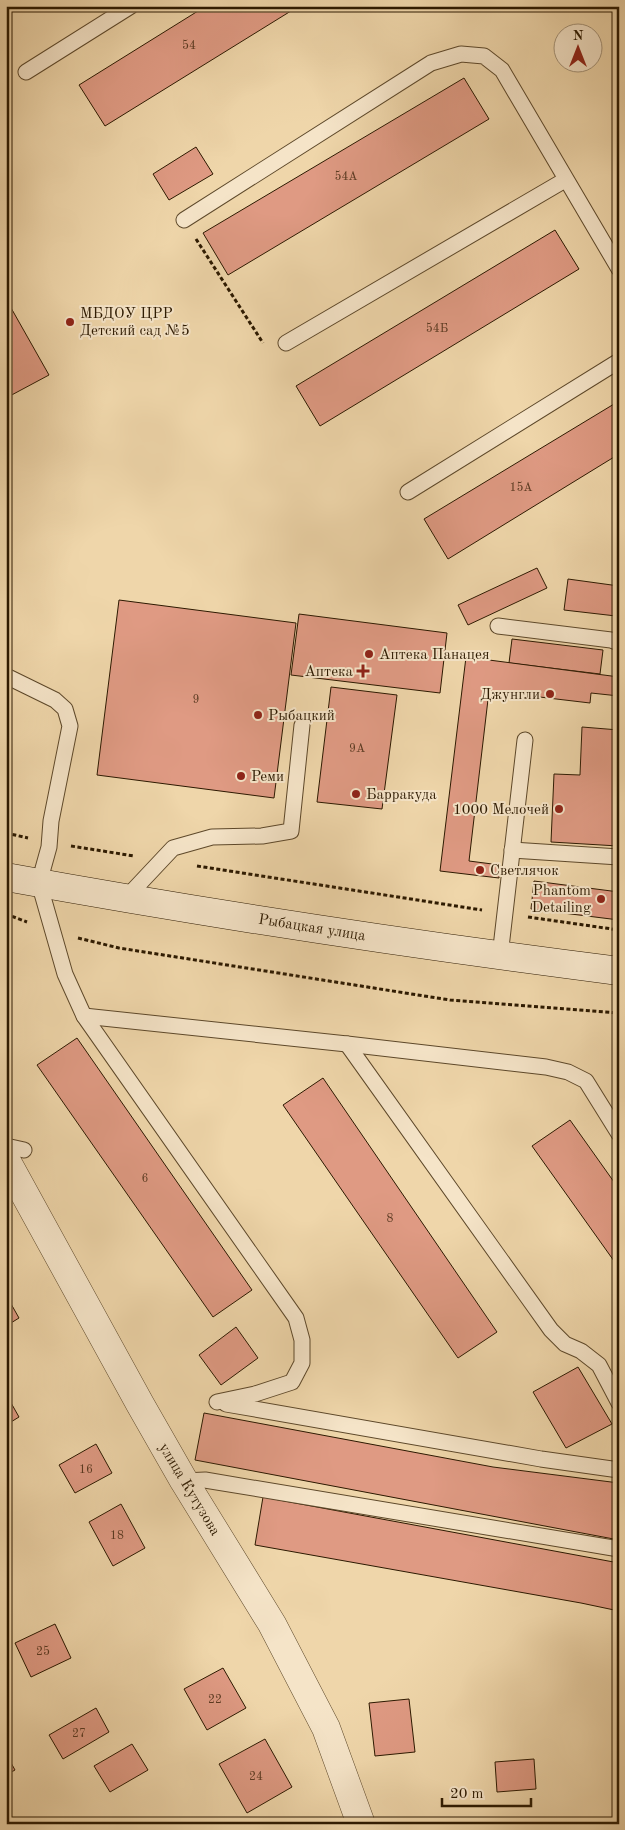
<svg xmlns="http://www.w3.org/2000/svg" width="625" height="1830" font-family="'Old Standard TT',serif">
<rect width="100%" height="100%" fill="#efd6aa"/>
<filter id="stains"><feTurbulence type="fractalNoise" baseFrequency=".004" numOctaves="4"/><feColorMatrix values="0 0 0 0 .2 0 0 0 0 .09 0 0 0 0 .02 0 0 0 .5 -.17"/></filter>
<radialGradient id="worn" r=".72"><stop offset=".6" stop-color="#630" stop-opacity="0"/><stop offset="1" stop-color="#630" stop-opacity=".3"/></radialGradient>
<!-- building -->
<g fill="#df9a83" stroke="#2c1900">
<path d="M206 6H299L105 126 79 85Z"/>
<path d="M464 78 489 119 228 275 203 233Z"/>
<path d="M196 147 213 174 169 200 153 174Z"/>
<path d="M555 230 579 269 320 426 296 386Z"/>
<path d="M6 299 49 375 6 398Z"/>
<path d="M619 401V454L448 559 424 519Z"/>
<path d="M537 568 547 588 468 625 458 605Z"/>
<path d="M568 579 619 586 616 616 564 610Z"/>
<path d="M119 600 296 623 274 798 97 775Z"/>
<path d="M299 614 447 633 440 693 291 675Z"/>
<path d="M512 639 603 650 600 674 509 663Z"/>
<path d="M466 657 619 677V696L591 693 590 703 489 691 469 861 500 865 499 878 440 871Z"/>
<path d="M331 687 397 695 382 809 317 802Z"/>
<path d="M582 727 619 730 618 846 551 842 554 774 580 775Z"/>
<path d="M534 881 619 892V920L531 909Z"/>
<path d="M77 1038 252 1290 213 1317 37 1065Z"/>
<path d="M323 1078 497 1332 458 1358 283 1105Z"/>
<path d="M570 1120 619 1189V1268L532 1146Z"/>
<path d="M6 1295 19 1318 6 1326Z"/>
<path d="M236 1327 258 1358 221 1385 199 1355Z"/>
<path d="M578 1367 612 1424 566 1448 533 1392Z"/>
<path d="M6 1394 19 1417 6 1425Z"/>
<path d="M204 1413 493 1467 619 1483V1540L195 1460Z"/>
<path d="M96 1444 112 1473 75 1493 59 1465Z"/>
<path d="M263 1497 619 1563V1611L581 1603 255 1545Z"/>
<path d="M121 1504 145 1548 113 1566 89 1522Z"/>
<path d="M55 1624 71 1658 31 1677 15 1643Z"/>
<path d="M223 1668 246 1708 207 1730 184 1689Z"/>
<path d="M409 1699 415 1752 375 1756 369 1703Z"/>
<path d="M96 1708 109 1732 63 1759 49 1735Z"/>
<path d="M265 1739 292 1787 247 1813 219 1764Z"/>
<path d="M132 1744 148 1770 110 1792 94 1766Z"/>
<path d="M6 1754 15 1770 6 1775Z"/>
<path d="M534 1759 536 1789 497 1792 495 1762Z"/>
</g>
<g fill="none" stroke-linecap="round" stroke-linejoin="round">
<defs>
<g id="service">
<path d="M26 72 131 6"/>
<path d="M184 220 431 63 461 54 484 56 502 70 619 269"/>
<path d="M286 343 565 180"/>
<path d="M408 492 619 361"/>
<path d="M498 626 611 640 619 643"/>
<path d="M6 676 55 700 65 709 70 726 51 821 49 847 39 883 65 974 84 1016 296 1318 302 1340V1363L292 1382 255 1394 217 1402"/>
<path d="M512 850 619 857"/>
<path d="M126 898 173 848 212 837 262 836 291 831 302 725"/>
<path d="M500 956 525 740"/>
<path d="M84 1016 347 1044 546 1067 568 1072 586 1081 619 1134"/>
<path d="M347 1044 551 1330 565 1344 581 1351 599 1365 619 1403"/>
<path d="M6 1146 24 1150"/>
<path d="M226 1404 541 1459 619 1470"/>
<path d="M184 1481 205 1480 619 1549"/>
</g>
<path id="minor" d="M6 1160 140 1404 184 1481 272 1624 326 1728 361 1824"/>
<path id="secondary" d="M6 877C209 914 414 945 619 971"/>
</defs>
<!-- service casing -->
<use href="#service" stroke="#5d482a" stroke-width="17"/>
<!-- minor casing -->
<use href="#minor" stroke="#5d482a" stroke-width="29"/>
<!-- secondary casing -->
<use href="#secondary" stroke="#2c1900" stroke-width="29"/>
<!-- path -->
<g stroke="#2c1900" stroke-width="3" stroke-dasharray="4 2.5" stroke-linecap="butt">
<path d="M196 239 263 343"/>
<path d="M6 833 28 838"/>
<path d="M71 846 134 856"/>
<path d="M197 866 482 910"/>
<path d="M6 914 27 922"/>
<path d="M528 917 619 930"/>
<path d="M78 938 119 948 450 1000 619 1013"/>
</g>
<!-- service -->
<use href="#service" stroke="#f5e4c8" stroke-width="15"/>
<!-- minor -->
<use href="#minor" stroke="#f5e4c8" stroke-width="28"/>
<!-- secondary -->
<use href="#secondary" stroke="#f5e4c8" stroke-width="28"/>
</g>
<!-- markers -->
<g fill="#8f2418" stroke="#f5e4c8" stroke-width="2">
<circle cx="70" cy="322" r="5"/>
<circle cx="369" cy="654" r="5"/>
<path d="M360.5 663.5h5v5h5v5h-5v5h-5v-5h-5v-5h5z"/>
<circle cx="550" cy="694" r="5"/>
<circle cx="258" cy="715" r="5"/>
<circle cx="241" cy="776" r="5"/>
<circle cx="356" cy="794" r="5"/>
<circle cx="559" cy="809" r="5"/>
<circle cx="480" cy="870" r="5"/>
<circle cx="601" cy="899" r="5"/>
</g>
<g text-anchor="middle" stroke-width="4" stroke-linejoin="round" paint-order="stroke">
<!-- number labels -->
<g font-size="12" fill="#593921">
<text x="189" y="49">54</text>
<text x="346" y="180">54А</text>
<text x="437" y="332">54Б</text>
<text x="521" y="491">15А</text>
<text x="196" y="703">9</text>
<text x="357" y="752">9А</text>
<text x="145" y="1182">6</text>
<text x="390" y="1222">8</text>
<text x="86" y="1473">16</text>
<text x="117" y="1539">18</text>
<text x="43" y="1655">25</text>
<text x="215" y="1703">22</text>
<text x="79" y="1737">27</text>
<text x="256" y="1780">24</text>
</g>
<!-- poi labels -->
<g font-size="15" fill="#2c1900" stroke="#f5e4c8" text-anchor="start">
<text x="80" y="318">МБДОУ ЦРР<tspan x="80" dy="17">Детский сад №5</tspan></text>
<text x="379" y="659">Аптека Панацея</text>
<text x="353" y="676" text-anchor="end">Аптека</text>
<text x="540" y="699" text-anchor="end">Джунгли</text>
<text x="268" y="720">Рыбацкий</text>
<text x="251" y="781">Реми</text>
<text x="366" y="799">Барракуда</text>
<text x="549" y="814" text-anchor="end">1000 Мелочей</text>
<text x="490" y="875">Светлячок</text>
<text x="591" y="895" text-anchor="end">Phantom<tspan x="591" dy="17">Detailing</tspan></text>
</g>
<!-- street labels -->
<g font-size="15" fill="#2c1900" stroke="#f5e4c8">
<text transform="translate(312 927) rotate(9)" y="5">Рыбацкая улица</text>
<text transform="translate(190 1489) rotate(59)" y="5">улица Кутузова</text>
</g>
</g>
<!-- margin -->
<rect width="625" height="1830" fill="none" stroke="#efd6aa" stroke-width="25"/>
<rect x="8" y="8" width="610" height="1815" fill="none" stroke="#2c1900" stroke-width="2.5"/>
<rect x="12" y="12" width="600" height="1805" fill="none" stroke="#2c1900"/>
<!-- north arrow -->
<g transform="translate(578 48)"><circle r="24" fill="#f5e4c8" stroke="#a59378"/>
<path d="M0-4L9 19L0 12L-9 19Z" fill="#8f2418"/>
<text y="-8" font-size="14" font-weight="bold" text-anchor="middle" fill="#2c1900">N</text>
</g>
<!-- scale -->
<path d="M442 1798v8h89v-8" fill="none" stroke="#2c1900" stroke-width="2.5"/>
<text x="450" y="1798" font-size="15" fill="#2c1900" stroke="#f5e4c8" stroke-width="4" paint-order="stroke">20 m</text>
<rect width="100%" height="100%" filter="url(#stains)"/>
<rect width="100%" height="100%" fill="url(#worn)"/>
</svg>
